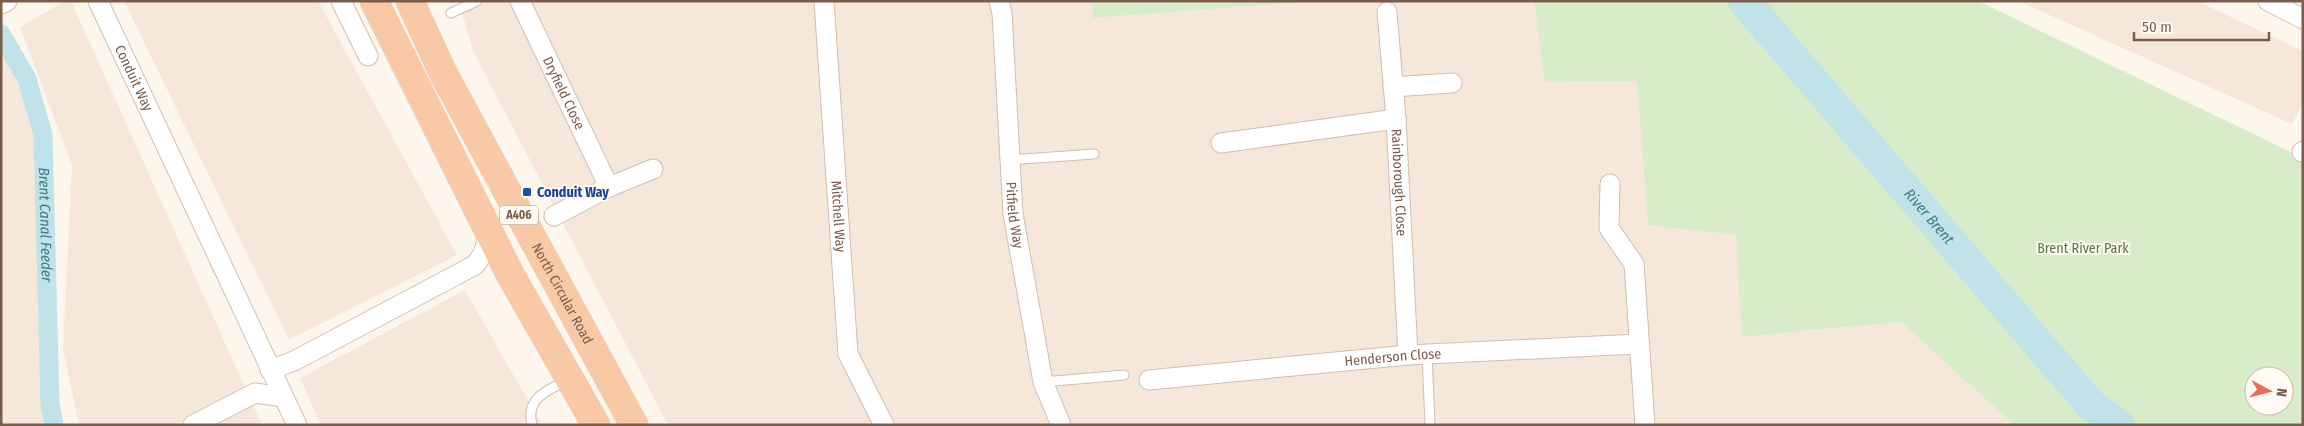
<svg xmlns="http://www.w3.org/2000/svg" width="2304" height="426" font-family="'Fira Sans Condensed',sans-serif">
<rect width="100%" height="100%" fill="#fdf6ec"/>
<!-- residential -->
<g fill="#f5e8da">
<path d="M65 1H71L262 425H79L63 349 72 165 20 27Z"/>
<path d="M124 1H318L457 255 289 340Z"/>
<path d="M459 1H1092L1094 18 1318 1H1534L1546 82 1637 81 1648 224 1736 235 1743 337 1901 322 2014 425H668L473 51Z"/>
<path d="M2018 1H2197L2303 51V103L2292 124Z"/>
<path d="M3 22 52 157 45 314 57 425H1V23Z"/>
<path d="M465 290 542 425H321L300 378Z"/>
</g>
<!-- green -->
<g fill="#d8ecc9" fill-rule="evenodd">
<path d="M1092 1H1318L1093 18Z"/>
<path d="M1534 1H1978L2303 158V425H2014L1901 322 1742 337 1736 235 1648 225 1637 81 1545 82ZM2254 376H2284V406H2254Z"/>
</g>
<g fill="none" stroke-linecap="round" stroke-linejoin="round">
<!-- canal -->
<path stroke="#bfe3e8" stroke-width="19" id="s1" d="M1 34 27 79 43 135 50 404 54 425"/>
<!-- river -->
<path stroke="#bfe3e8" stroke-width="32" id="s2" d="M1744 1 2091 405 2119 425"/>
<defs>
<g id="service">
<path d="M451 13 477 1"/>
<path d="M1010 160 1094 154"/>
<path d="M1427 354 1430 425"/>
<path d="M1043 382 1124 375"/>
<path d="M532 425C525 398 547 391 567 380"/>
</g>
<g id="minor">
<path id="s3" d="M98 1 297 425"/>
<path d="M341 1 368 56"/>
<path id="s4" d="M520 1 609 187"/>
<path id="s5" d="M824 1 848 354 884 425"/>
<path id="s6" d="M999 1 1002 13 1013 214 1043 382 1061 425"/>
<path d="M2268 1 2303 19"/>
<path d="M1 4 7 1"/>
<path id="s7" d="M1387 12 1396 119 1408 355"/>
<path d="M1393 87 1452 83"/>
<path d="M1221 143 1396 119"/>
<path d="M2302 152 2303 151"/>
<path d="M1610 184 1609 228 1634 264 1645 425"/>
<path d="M554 216 609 187 653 169"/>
<path d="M270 370 294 361 475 265C485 253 488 244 486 229"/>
<path id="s8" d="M1149 380 1408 355 1638 344"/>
<path d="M193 425 255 393 283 397"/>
</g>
<g id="trunk">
<path d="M374 1 511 276 596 425"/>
<path id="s9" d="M410 1 443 73 634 425"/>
</g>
</defs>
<!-- service casing -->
<use href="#service" stroke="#d1beb0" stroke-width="11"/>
<!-- minor casing -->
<use href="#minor" stroke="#d1beb0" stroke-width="21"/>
<!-- trunk casing -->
<use href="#trunk" stroke="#dad1cd" stroke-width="29"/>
<!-- service -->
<use href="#service" stroke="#fff" stroke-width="9"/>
<!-- minor -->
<use href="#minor" stroke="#fff" stroke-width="19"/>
<!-- trunk -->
<use href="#trunk" stroke="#f9c8a4" stroke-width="28"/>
</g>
<!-- markers -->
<rect fill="#1a4fb4" stroke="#fffaf3" stroke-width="2" x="522" y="187" width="10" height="10" rx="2.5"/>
<g text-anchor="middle" stroke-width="4" stroke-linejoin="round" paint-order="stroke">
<!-- shield labels -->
<rect fill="#fffaf3" stroke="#a28b7f" stroke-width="1" x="500" y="205.5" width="38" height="19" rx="4"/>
<g font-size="12" font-weight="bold" fill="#7a5c4d">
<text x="519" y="219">A406</text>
</g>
<!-- street labels -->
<g font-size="14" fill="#7a5c4d" stroke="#fffaf3">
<text dy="5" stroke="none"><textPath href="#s3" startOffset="85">Conduit Way</textPath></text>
<text dy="5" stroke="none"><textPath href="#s4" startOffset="102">Dryfield Close</textPath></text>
<text dy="5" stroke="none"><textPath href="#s7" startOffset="171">Rainborough Close</textPath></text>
<text dy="5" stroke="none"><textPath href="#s6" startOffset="215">Pitfield Way</textPath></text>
<text dy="5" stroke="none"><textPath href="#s5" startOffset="216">Mitchell Way</textPath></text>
<text dy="5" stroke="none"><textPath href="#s9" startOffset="330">North Circular Road</textPath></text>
<text dy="5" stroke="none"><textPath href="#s8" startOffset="245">Henderson Close</textPath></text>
</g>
<!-- transit labels -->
<g font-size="14" font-weight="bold" fill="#164399" stroke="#fffaf3" text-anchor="start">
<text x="537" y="197">Conduit Way</text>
</g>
<!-- park labels -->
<g font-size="14" fill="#537a41" stroke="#fffaf3">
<text x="2083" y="253">Brent River Park</text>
</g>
<!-- water labels -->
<g font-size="15" font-style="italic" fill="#437c86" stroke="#fffaf3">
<text dy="5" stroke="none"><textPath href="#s2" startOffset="284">River Brent</textPath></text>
<text dy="5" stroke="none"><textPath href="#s1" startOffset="200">Brent Canal Feeder</textPath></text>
</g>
</g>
<!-- border -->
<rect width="2304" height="426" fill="none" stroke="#7a5c4d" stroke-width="5"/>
<!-- north arrow -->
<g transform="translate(2269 391) rotate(97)"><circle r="24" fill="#fffaf3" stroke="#cabbb1"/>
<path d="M0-4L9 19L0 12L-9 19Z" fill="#e76f51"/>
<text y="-8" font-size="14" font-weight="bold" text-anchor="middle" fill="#7a5c4d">N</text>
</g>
<!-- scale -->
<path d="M2134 32v8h135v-8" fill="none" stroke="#7a5c4d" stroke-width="2.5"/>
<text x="2142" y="32" font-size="15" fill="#7a5c4d" stroke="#fffaf3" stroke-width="4" paint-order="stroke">50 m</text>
</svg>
